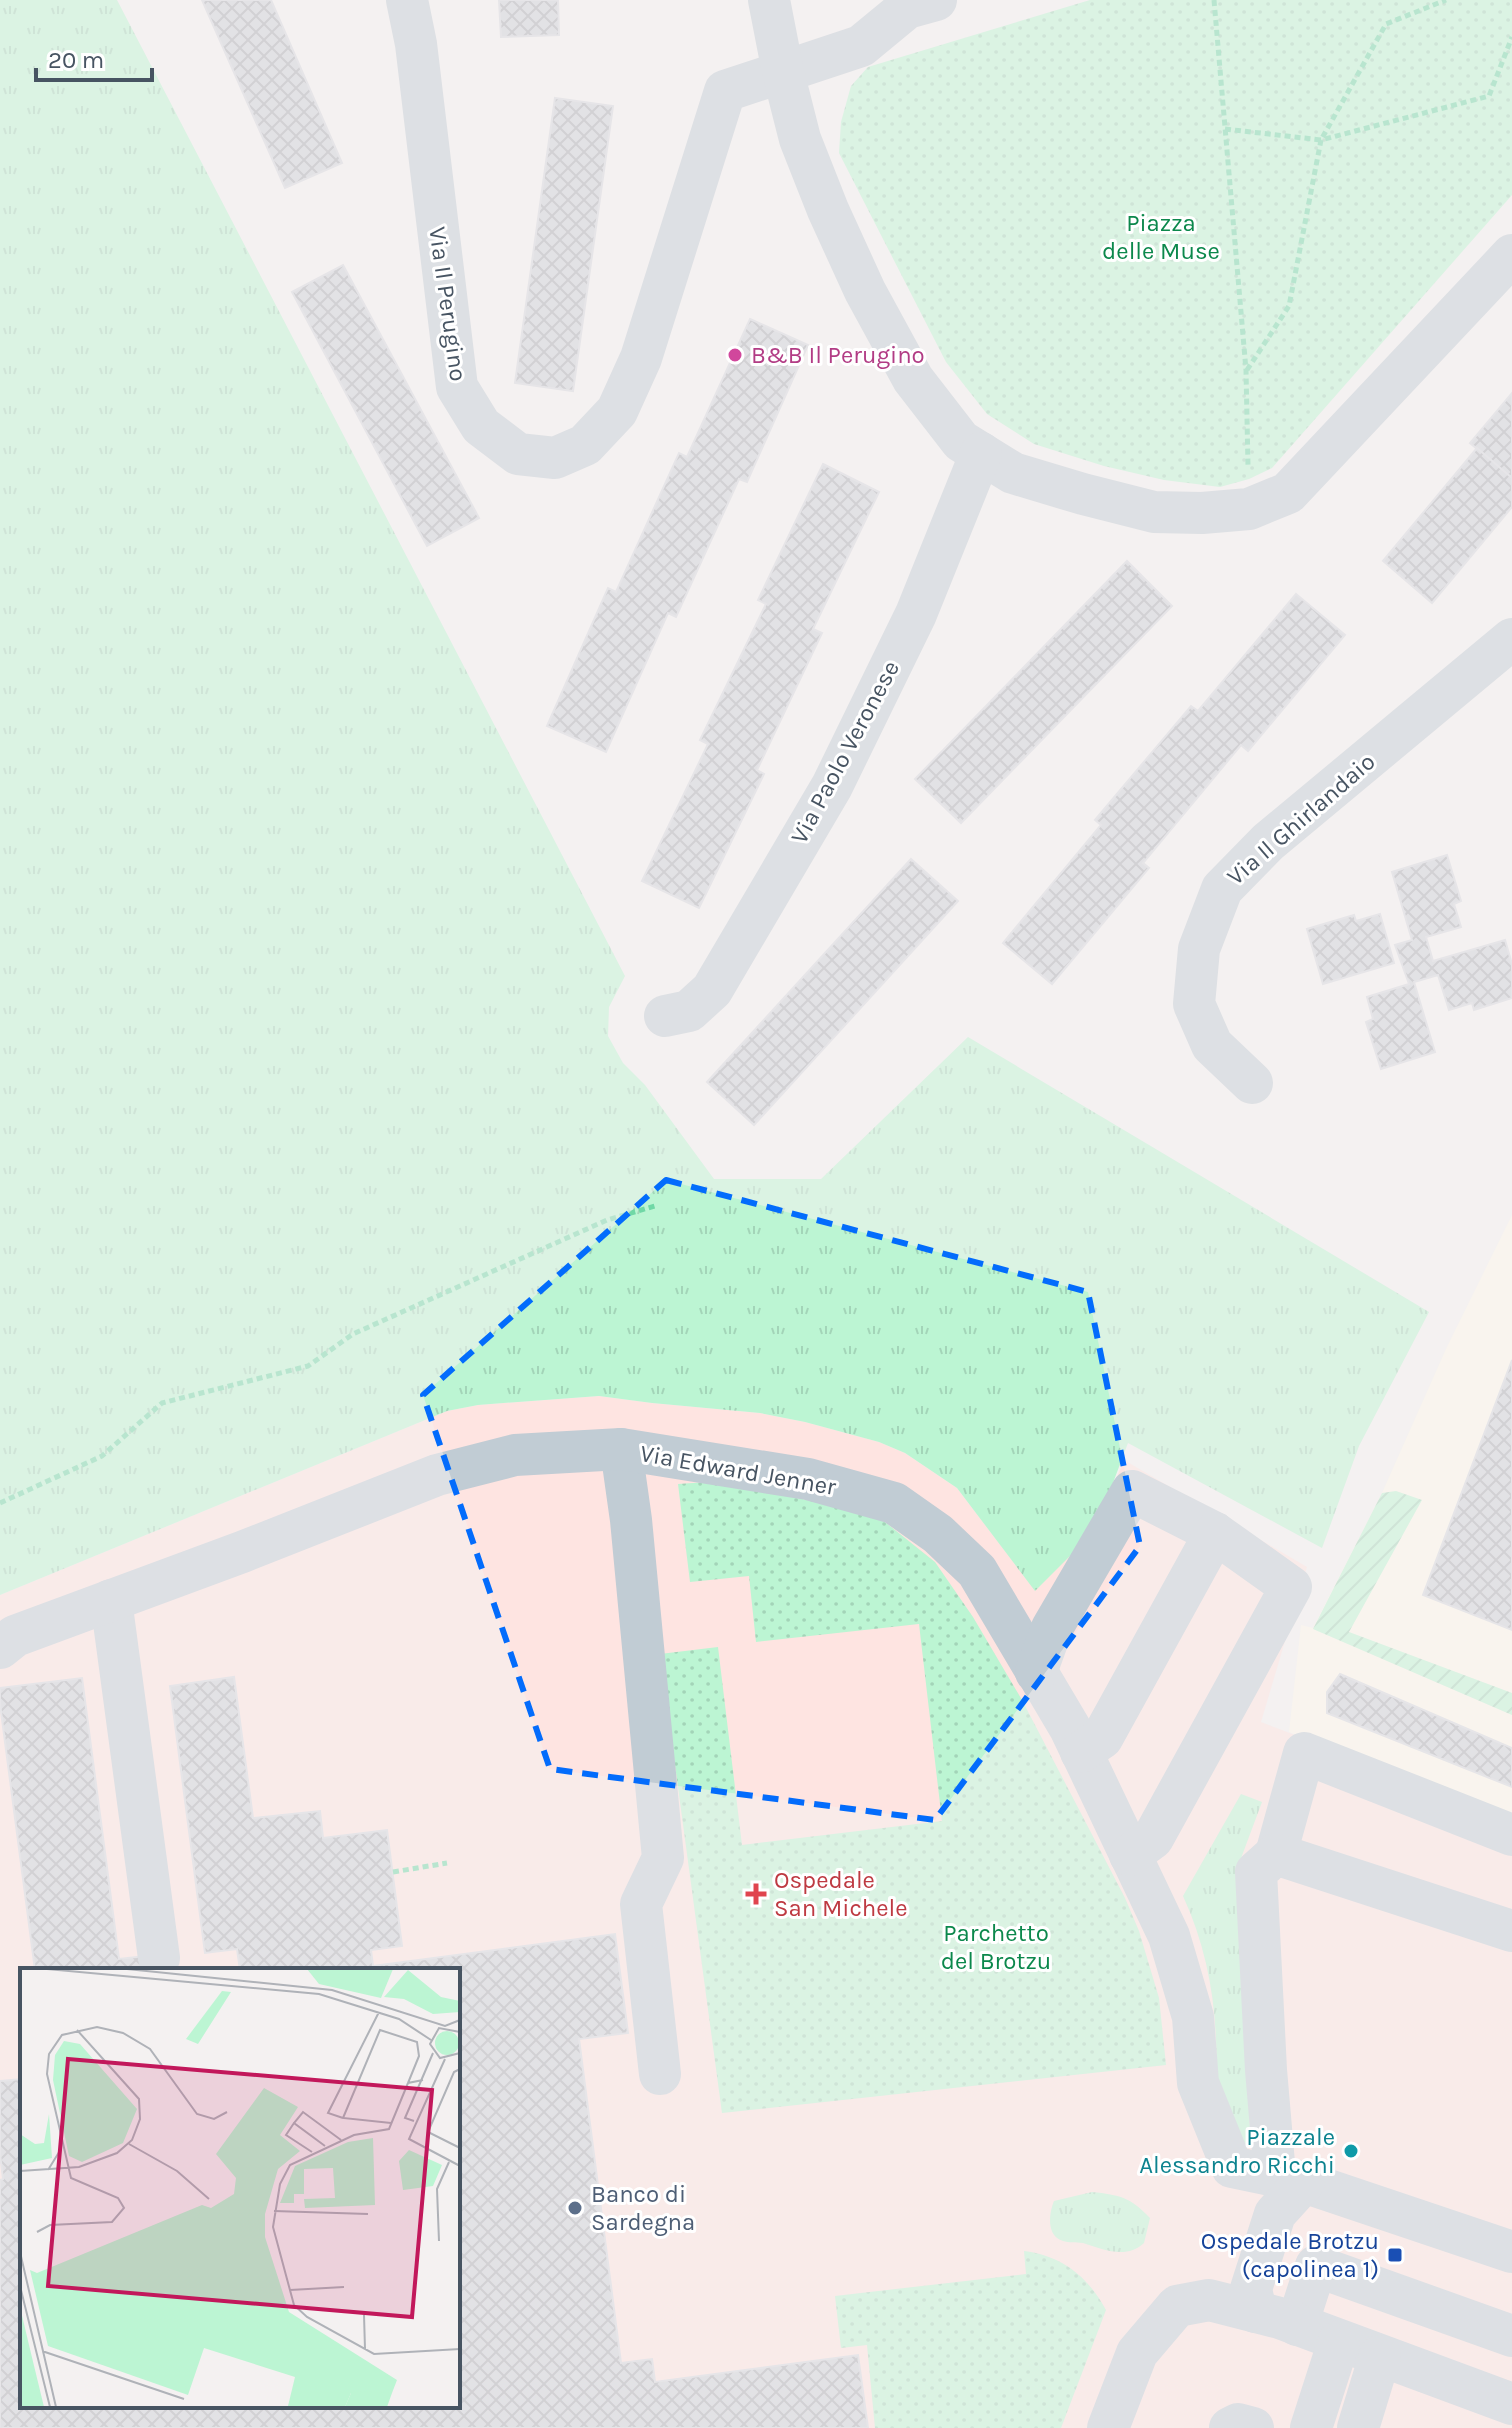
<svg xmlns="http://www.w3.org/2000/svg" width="1512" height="2428" font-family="Karla,sans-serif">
<defs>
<pattern id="grass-tufts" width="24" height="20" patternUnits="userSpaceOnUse" patternTransform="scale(2)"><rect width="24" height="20" fill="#bcf5d3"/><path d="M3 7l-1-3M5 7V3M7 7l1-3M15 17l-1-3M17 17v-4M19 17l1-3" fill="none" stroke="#a3d4b8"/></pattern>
<pattern id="park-dots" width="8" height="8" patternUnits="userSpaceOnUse" patternTransform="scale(2)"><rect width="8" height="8" fill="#bcf5d3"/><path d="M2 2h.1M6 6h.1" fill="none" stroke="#a3d4b8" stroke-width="1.8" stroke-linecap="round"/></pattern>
<pattern id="garden-furrows" width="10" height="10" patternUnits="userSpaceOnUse" patternTransform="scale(2)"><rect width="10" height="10" fill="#bcf5d3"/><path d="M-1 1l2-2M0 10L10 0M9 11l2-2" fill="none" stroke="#a3d4b8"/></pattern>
<pattern id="building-cross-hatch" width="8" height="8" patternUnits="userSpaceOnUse" patternTransform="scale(2)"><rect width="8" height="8" fill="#cdd0d7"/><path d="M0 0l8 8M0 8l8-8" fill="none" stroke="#a8abb2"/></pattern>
</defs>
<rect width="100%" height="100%" fill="#f4f1f1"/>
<!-- commercial -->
<path fill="#fef9eb" d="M1512 1215V1819L1289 1732 1301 1625 1313 1628 1382 1493 1446 1349Z"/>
<!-- medical -->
<path fill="#fee4e1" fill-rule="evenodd" d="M599 1396 652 1403 760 1413 805 1422 879 1442 905 1453 957 1488 1035 1590 1099 1520 1124 1460 1307 1567 1261 1722 1512 1818V2428H0V1595L447 1411 478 1405ZM22 1970H458V2406H22Z"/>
<!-- grass -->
<g fill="url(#grass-tufts)">
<path d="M0 0H117L625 976 609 1007 608 1036 623 1063 645 1085 714 1179H821L968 1037 1429 1312 1359 1446 1322 1548 1128 1443 1099 1520 1077 1549 1035 1591 957 1488 905 1453 879 1442 805 1422 760 1413 652 1403 599 1396 478 1405 447 1411 0 1595Z"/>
<path d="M1241 1794 1262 1802 1237 1869 1251 2148C1235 2139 1224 2133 1219 2114 1215 2097 1217 2059 1216 2040 1214 1989 1204 1942 1183 1896Z"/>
<path d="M1092 2192C1120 2195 1130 2197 1150 2218L1144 2243C1126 2260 1103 2249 1083 2243 1076 2242 1069 2243 1063 2241 1046 2236 1049 2213 1054 2201Z"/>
</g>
<!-- park -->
<g fill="url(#park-dots)">
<path d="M1090 0H1512V195L1272 468 1249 479 1220 487 1164 480 1104 466 1034 444 987 414 946 362 839 153 841 122 851 86 868 67Z"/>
<path d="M707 1482 750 1488 854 1510 885 1522 935 1562 973 1617 1022 1700 1125 1898 1139 1931 1159 1998 1166 2065 722 2113 660 1654 718 1647 742 1845 942 1821 919 1624 756 1642 749 1576 690 1582 678 1484Z"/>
<path d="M1024 2251C1063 2256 1088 2277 1106 2310L1061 2428H875L867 2345 841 2348 835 2296 1026 2274Z"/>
</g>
<!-- garden -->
<path fill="url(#garden-furrows)" d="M1396 1491 1422 1500 1349 1632 1512 1693V1715L1313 1629 1382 1493Z"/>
<!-- building -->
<g fill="url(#building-cross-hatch)" stroke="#d5d7dd" stroke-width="2">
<path d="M202 0H271L342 163 285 188Z"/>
<path d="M499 0H558L559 35 501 37Z"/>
<path d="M555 98 613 106 573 391 515 383Z"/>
<path d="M343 265 479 518 427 546 292 292Z"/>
<path d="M750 319 808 345 747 482 739 479 676 617 668 613 606 752 547 726 608 588 616 592 679 453 687 457Z"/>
<path d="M1512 393V478L1470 443Z"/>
<path d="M1477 448 1512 478V507L1432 603 1383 561Z"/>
<path d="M823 464 879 492 813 629 822 633 757 770 764 774 699 908 642 881 708 744 700 740 766 604 758 600Z"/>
<path d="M1127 561 1172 606 961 823 915 779Z"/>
<path d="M1296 594 1345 635 1248 751 1241 745 1143 863 1149 868 1052 984 1003 943 1101 825 1095 820 1191 706 1198 711Z"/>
<path d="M1447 855 1461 901 1454 904 1461 927 1426 937 1433 961 1505 940 1512 964V998L1474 1010 1472 1003 1449 1010 1438 975 1414 982 1435 1052 1381 1069 1366 1022 1373 1019 1367 997 1409 984 1395 945 1412 940 1392 872Z"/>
<path d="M911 859 958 901 754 1125 707 1082Z"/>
<path d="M1380 914 1394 963 1323 984 1307 929 1354 915 1356 921Z"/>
<path d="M1512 1360V1630L1423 1595Z"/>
<path d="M1340 1674 1512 1748V1787L1327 1713V1692Z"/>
<path d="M234 1677 253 1818 320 1811 323 1838 387 1830 402 1946 371 1950 373 1966 615 1934 628 2033 579 2039 621 2363 652 2359 655 2382 858 2355 868 2428H0V2180L3 2179 0 2154V2081L22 2079V2406H458V1970H240L237 1949 205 1953 170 1686Z"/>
<path d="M82 1678 119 1959 145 1956 147 1970H35L0 1704V1688Z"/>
</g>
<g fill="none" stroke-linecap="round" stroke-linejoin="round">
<!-- path -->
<g stroke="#70d8a6" stroke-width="5" stroke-dasharray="6 4" stroke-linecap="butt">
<path d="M1214 0 1246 370 1248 466"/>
<path d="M1225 129 1321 140 1386 24 1446 0"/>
<path d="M1247 370 1289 306 1321 140 1489 96 1512 37"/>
<path d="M0 1503 102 1456 162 1403 308 1366 353 1334 607 1220 655 1206"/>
<path d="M393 1872 447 1863"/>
</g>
<!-- minor -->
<g stroke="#c1ccd4" stroke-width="42">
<path d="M407 0 416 44 457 387 481 426 518 454 555 458 585 445 617 411 641 358 725 91 861 46 907 8 936 0"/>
<path d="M769 0 783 72 800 139 828 210 865 291 913 379 961 441 1013 473 1083 494 1154 512 1202 513 1249 509 1288 493 1512 255"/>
<path d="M665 1016 689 1011 712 990 832 786 916 614 981 453"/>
<path d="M1252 1083 1212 1045 1194 1004 1199 949 1222 889 1268 842 1512 639"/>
<path d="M621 1449 631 1520 663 1858 641 1904 660 2074"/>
<path d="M111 1600 159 1958"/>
<path d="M0 1648 15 1636 242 1552 437 1475 515 1455 621 1449 808 1479 894 1503 938 1534 977 1571 1070 1728 1169 1936 1193 2017 1198 2083 1232 2167 1304 2182 1512 2252"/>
<path d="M1036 1672 1052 1628 1132 1491 1215 1533"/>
<path d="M1081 1752 1102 1738 1215 1533 1291 1587 1153 1838 1130 1855"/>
<path d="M1276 1854 1304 1753 1512 1835"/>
<path d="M1275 2175 1266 2070 1256 1872 1276 1854 1512 1931"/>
<path d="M1256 2312 1251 2289 1275 2214 1304 2182"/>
<path d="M1297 2325 1316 2266 1512 2336"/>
<path d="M1108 2428 1137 2353 1177 2306 1209 2300 1280 2318 1512 2404"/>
<path d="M1230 2428 1238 2424 1253 2428"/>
<path d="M1311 2428 1339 2341"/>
<path d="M1358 2428 1380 2356"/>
</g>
</g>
<!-- marked area -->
<path d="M0 0H1512V2428H0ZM666 1180 1088 1292 1140 1546 935 1820 550 1769 423 1395Z" fill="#f4f1f1" fill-opacity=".55" fill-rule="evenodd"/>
<path fill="none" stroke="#036cfc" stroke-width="6" stroke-dasharray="16 10" stroke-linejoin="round" d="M666 1180 1088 1292 1140 1546 935 1820 550 1769 423 1395Z"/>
<!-- markers -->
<circle fill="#d1479c" stroke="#fff" stroke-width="3" cx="735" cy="355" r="8"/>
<path fill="#e0444e" stroke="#fff" stroke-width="3" d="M752 1882h8v8h8v8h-8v8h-8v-8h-8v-8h8z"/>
<circle fill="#0f9aa8" stroke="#fff" stroke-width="3" cx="1351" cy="2151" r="8"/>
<circle fill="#5c6f8a" stroke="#fff" stroke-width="3" cx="575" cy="2208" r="8"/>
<rect fill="#1a4fb4" stroke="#fff" stroke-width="3" x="1387" y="2247" width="16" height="16" rx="4"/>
<g text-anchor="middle" stroke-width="6" stroke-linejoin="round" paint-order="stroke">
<!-- park labels -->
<g font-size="24" fill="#0c884c" stroke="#fff">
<text x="1161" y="231">Piazza<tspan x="1161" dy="28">delle Muse</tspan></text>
<text x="996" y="1941">Parchetto<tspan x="996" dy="28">del Brotzu</tspan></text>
</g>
<!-- street labels -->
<g font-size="24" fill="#475462" stroke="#fff">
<text transform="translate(448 304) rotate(82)" y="8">Via Il Perugino</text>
<text transform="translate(845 752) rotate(-62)" y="8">Via Paolo Veronese</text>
<text transform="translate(1301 819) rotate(-41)" y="8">Via Il Ghirlandaio</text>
<text transform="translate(738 1470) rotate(10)" y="8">Via Edward Jenner</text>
</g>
<!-- hotel labels -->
<g font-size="24" fill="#b23c85" stroke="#fff" text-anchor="start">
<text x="751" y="363">B&amp;B Il Perugino</text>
</g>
<!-- health labels -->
<g font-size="24" fill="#be3a42" stroke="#fff" text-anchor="start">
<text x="774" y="1888">Ospedale<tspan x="774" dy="28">San Michele</tspan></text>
</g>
<!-- culture labels -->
<g font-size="24" fill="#0d838f" stroke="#fff" text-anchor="end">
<text x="1335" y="2145">Piazzale<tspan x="1335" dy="28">Alessandro Ricchi</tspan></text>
</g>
<!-- service labels -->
<g font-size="24" fill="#4e5e75" stroke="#fff" text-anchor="start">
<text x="591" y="2202">Banco di<tspan x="591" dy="28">Sardegna</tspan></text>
</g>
<!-- transit labels -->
<g font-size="24" fill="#164399" stroke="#fff" text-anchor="end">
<text x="1379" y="2249">Ospedale Brotzu<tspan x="1379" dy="28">(capolinea 1)</tspan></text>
</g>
</g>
<!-- overview -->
<g transform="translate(20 1968)">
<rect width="440" height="440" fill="#f4f1f1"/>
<path d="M415 75a12 12 0 1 1 24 0a12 12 0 1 1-24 0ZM244 120 278 139 260 167 280 183 258 201 245 246V269L269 344 377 412 372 425H331L325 439H273L268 438 275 409 184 380 168 427 28 378 10 302 17 305 182 237 191 240 214 226 216 210 196 186ZM0 339 9 377 24 439H0Z" fill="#bcf5d3"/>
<path d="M44 73 60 76 117 141 103 175 62 194 49 188 33 112 35 87ZM29 146 32 190 0 197V166L15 176 24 175ZM353 170 355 237 285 240 284 231 315 230 313 200 284 201V226H274V235H260L275 198 328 174ZM389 182 422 197 413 218 383 222 379 193ZM331 425 337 423 372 425 367 439H325Z" fill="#bcf5d3"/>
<path d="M388 2 421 29 440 33V44L413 46 384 31 364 29ZM202 23 211 24 178 76 166 71Z" fill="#bcf5d3"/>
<path d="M287 1H373L361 30 299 16Z" fill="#bcf5d3"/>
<path fill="none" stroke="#afb2b8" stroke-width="2" d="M27 1 299 26 379 51 411 72M107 1 312 22 425 58 440 52M440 64 419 60 410 76 420 90 440 85M425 91 389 171 440 198M440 101 434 104 408 164 440 180M403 112 388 115 369 161 334 167 270 197 260 216 253 259 274 337 287 349 354 386 440 381M323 150 308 145 359 44M394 153 385 150 413 85M274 155 266 167 292 184M371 155 323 150 360 62 397 74 399 88 388 115M109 176 157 203 189 231M305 178 274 155 283 144 321 172M28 202 41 181M0 203 59 199 97 185 112 172 120 151 119 131 57 62M254 243 348 246M17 264 30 257 92 254 104 240 98 230 51 210 27 106 29 86 42 67 77 59 103 65 130 81 177 146 194 151 207 144M419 273 417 221 429 194M0 284 36 439M0 318 30 439M270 322 324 319M344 347 345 381M22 383 164 431"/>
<path fill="#c2185b" fill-opacity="0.15" stroke="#c2185b" stroke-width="4" d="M48 91 412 122 392 349 28 318Z"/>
<rect width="440" height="440" fill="none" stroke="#475462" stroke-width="4"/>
</g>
<!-- scale -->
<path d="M36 68v12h116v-12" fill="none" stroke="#475462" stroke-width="4"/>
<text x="48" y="68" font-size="24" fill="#475462" stroke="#ffffff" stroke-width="6" paint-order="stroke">20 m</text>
</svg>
